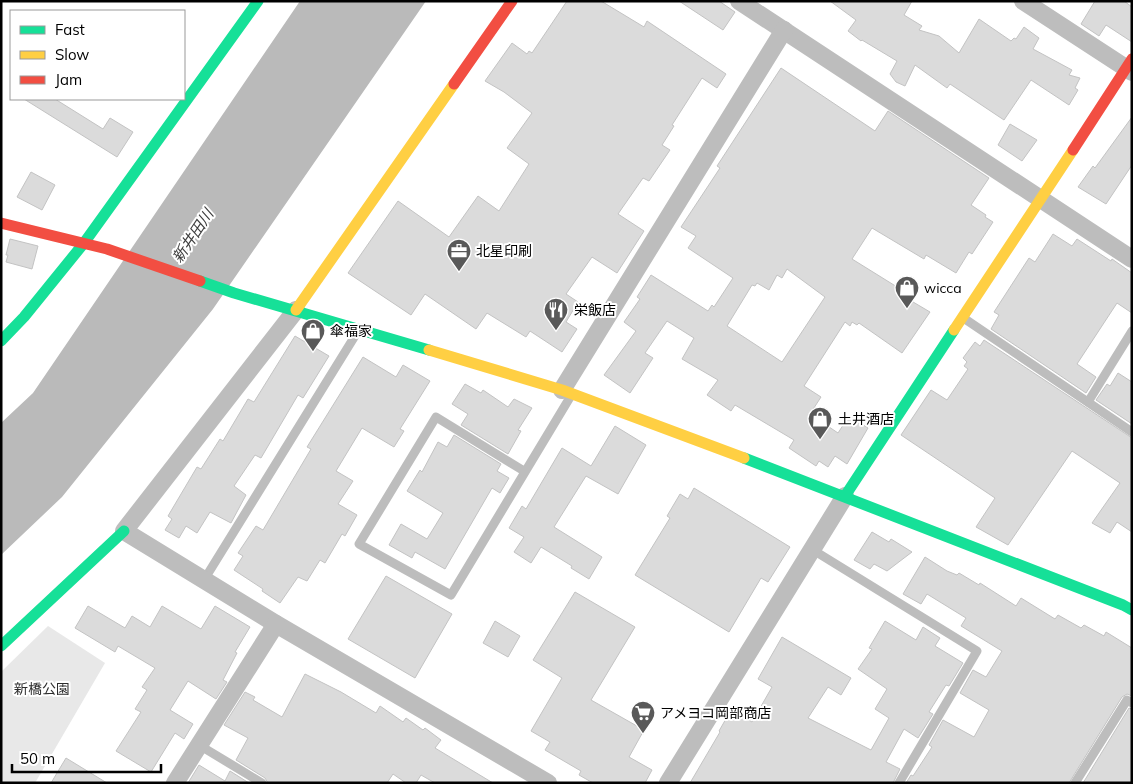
<svg xmlns="http://www.w3.org/2000/svg" width="1133" height="784" font-family="Mulish,'Noto Sans JP',sans-serif">
<rect width="100%" height="100%" fill="#fff"/>
<!-- green -->
<path fill="#e8e8e8" d="M48 626 105 663 35 783H1V672Z"/>
<!-- water -->
<path fill="#bababa" d="M300 1H426L213 309 62 497 1 555V423L33 393Z"/>
<!-- building -->
<g fill="#dbdbdb" stroke="#c3c3c3" fill-rule="evenodd">
<path d="M567 1H601L644 27 647 21 726 74 717 88 702 78 672 125 674 126 662 145 670 150 649 181 643 178 618 214 644 231 617 273 592 257 566 294 578 302 566 322 577 329 562 352 530 331 526 337 487 313 476 329 425 294 411 315 348 273 398 201 449 237 478 196 499 211 529 164 507 148 532 113 504 92 485 81 512 43 527 54 529 51 532 53Z"/>
<path d="M679 1H719L735 12 723 30Z"/>
<path d="M830 1H912L904 15 922 26 919 30 939 36 959 53 979 19 1011 41 1014 38 1016 39 1024 27 1039 38 1033 49 1072 70 1069 75 1080 78 1075 88 1078 90 1069 105 1031 80 1004 120 950 84 947 88 915 65 905 86 896 82 890 74 897 61 862 40 861 41 848 31 856 20Z"/>
<path d="M1095 1H1124L1132 7V42L1106 25 1099 36 1081 24Z"/>
<path d="M781 68 875 131 888 111 989 178 971 205 986 215 985 217 993 222 972 254 969 252 956 273 926 255 924 259 872 228 852 259 910 295 908 299 930 312 902 353 859 323 857 325 852 322 850 326 845 322 804 386 821 397 810 414 838 433 849 416 868 428 847 464 835 456 828 467 819 461 816 466 789 448 794 440 735 405 731 411 707 395 718 380 682 359 694 338 667 321 645 353 653 358 630 393 604 375 636 331 624 322 640 299 637 297 651 275 708 311 712 305 714 307 733 278 688 248 696 236 681 227 720 168 717 166ZM787 269 825 297 782 362 727 326 752 285 755 286 757 283 769 290 777 275 782 278Z"/>
<path d="M24 99H55L103 129 110 118 133 132 117 157Z"/>
<path d="M1132 117V165L1106 204 1078 187 1093 166 1095 168Z"/>
<path d="M1010 124 1037 140 1022 161 998 145Z"/>
<path d="M31 172 55 185 42 210 17 197Z"/>
<path d="M1053 234 1072 246 1077 239 1111 261 1112 259 1132 273V313L1117 303 1077 364 1096 377 1086 393 991 329 999 315 994 312 1029 258 1035 262Z"/>
<path d="M10 239 38 246 32 269 6 262 8 255H6Z"/>
<path d="M295 336 329 356 303 398 298 395 261 458 255 455 234 486 246 495 231 523 210 512 197 533 186 526 179 538 165 530 172 519 168 516 197 467 201 469 220 439 223 441 248 399 254 402Z"/>
<path d="M984 340 1132 438V532L1117 522 1110 533 1092 523 1120 483 1072 451 1008 545 976 527 995 498 901 435 931 390 947 400 968 369 964 366 967 362 963 358 975 342 980 346Z"/>
<path d="M363 357 396 377 403 365 430 381 400 429 404 431 394 447 362 428 336 471 353 481 338 504 357 515 345 536 342 534 325 563 320 560 307 581 298 577 280 603 262 591 263 589 234 570 243 556 238 553 256 526 263 530 311 449 307 447Z"/>
<path d="M1118 373 1132 382V424L1096 400 1107 384 1110 386Z"/>
<path d="M465 384 481 393 483 390 508 407 514 399 532 408 518 430 521 431 508 454 461 425 468 414 452 404Z"/>
<path d="M615 426 646 445 618 494 586 476 554 527 602 557 589 579 571 568 572 566 541 547 531 563 514 552 524 537 509 528 522 506 526 509 562 448 591 466Z"/>
<path d="M454 435 501 464 497 471 509 478 500 493 492 488 445 569 415 552 412 558 389 545 401 524 427 539 443 513 407 491 420 470 422 472 438 442 447 447Z"/>
<path d="M694 488 790 547 768 582 761 578 729 632 635 575 670 518 667 516 680 494 688 499Z"/>
<path d="M872 532 889 542 891 539 912 552 887 571 874 564 870 569 854 560Z"/>
<path d="M925 557 947 571 957 575 959 573 979 585 980 583 1016 606 1021 598 1055 619 1058 615 1081 628 1084 625 1104 636 1106 632 1132 648V696L1127 694 1122 697 1069 783H906L911 775 913 776 932 747 929 745 943 720 974 737 989 710 960 693 973 670 986 677 1002 651 961 626 966 618 927 594 921 604 903 594Z"/>
<path d="M386 576 452 614 415 678 348 639Z"/>
<path d="M575 592 635 627 591 700 644 730 629 757 652 770 645 783H593L579 775 581 771 545 750 550 742 531 731 562 678 533 660Z"/>
<path d="M88 606 125 628 132 616 150 627 162 606 201 629 215 606 250 627 235 652 237 653 223 680 227 682 216 699 188 681 170 710 193 724 184 739 175 733 151 772 116 751 141 712 135 709 147 690 142 687 155 668 118 646 115 652 75 628Z"/>
<path d="M495 621 520 636 508 657 483 643Z"/>
<path d="M885 621 916 640 923 627 940 638 935 646 963 663 949 686 946 685 929 712 933 714 918 738 904 729 886 762 900 769 893 783H690L720 732 719 731 731 710 752 722 772 687 758 679 782 637 851 678 841 695 828 687 808 718 871 750 889 718 875 709 887 689 858 669 872 649 869 648Z"/>
<path d="M305 674 341 692 376 713 380 706 403 722 406 718 423 730 425 728 441 740 435 748 493 783H435L421 775 416 783H406L393 774 387 783H268L265 778 236 760 248 738 224 725 245 692 255 697 253 700 282 717Z"/>
<path d="M1129 708 1132 709V783H1083Z"/>
<path d="M66 758 107 783H51Z"/>
<path d="M199 765 225 781 230 771 249 783H188Z"/>
</g>
<g fill="none" stroke-linecap="round" stroke-linejoin="round">
<!-- lane -->
<g stroke="#bdbdbd" stroke-width="9">
<path d="M962 317 1132 432"/>
<path d="M1088 402 1132 331"/>
<path d="M524 471 436 417 359 544 451 595 572 394"/>
<path d="M813 550 977 651 899 783"/>
<path d="M204 580 358 331"/>
<path d="M199 745 262 783"/>
<path d="M1075 783 1127 700 1132 703"/>
</g>
<!-- street -->
<g stroke="#bdbdbd" stroke-width="18">
<path d="M739 1 1132 259"/>
<path d="M1023 1 1132 72"/>
<path d="M296 310 124 531 276 624 548 783"/>
<path d="M562 390 784 30"/>
<path d="M175 783 276 624"/>
<path d="M668 783 845 496"/>
</g>
<!-- fast -->
<g stroke="#16e098" stroke-width="11">
<path d="M200 281 234 293 429 350"/>
<path d="M1 341 24 317 84 243 258 1"/>
<path d="M744 458 1123 605 1132 610"/>
<path d="M845 496 954 330"/>
<path d="M1 646 124 531"/>
</g>
<!-- slow -->
<g stroke="#ffcf43" stroke-width="11">
<path d="M296 310 454 84"/>
<path d="M954 330 1073 150"/>
<path d="M429 350 562 390 744 458"/>
</g>
<!-- jam -->
<g stroke="#f24e42" stroke-width="11">
<path d="M454 84 512 1"/>
<path d="M1073 150 1132 59"/>
<path d="M1 223 107 249 200 281"/>
</g>
</g>
<!-- icons -->
<defs>
<symbol id="office-pin" viewBox="-11 -11 22 30"><path d="M0 17L-7.5 6A9.5 9.5 0 1 1 7.5 6Z" fill="#595959" stroke="#fff"/><path d="M-6-3h4V-5.5h4V-3h4V5H-6ZM-1-4.5V-3h2v-1.5ZM-6 0V1H6V0Z" fill="#fff"/></symbol>
<symbol id="shop-pin" viewBox="-11 -11 22 30"><path d="M0 17L-7.5 6A9.5 9.5 0 1 1 7.5 6Z" fill="#595959" stroke="#fff"/><path d="M-5-2.5h2.3a2.7 3.5 0 0 1 5.4 0H5L5.5 6h-11ZM-1.5-2.5h3a1.5 2.3 0 0 0-3 0Z" fill="#fff"/></symbol>
<symbol id="restaurant-pin" viewBox="-11 -11 22 30"><path d="M0 17L-7.5 6A9.5 9.5 0 1 1 7.5 6Z" fill="#595959" stroke="#fff"/><path d="M-5-6h1v4h1v-4h1v4h1v-4h1v5L-1.5 .5V6h-2V.5L-5-1ZM5-6V6H3V1.5H1.5Q1.5-4 5-6Z" fill="#fff"/></symbol>
<symbol id="supermarket-pin" viewBox="-11 -11 22 30"><path d="M0 17L-7.5 6A9.5 9.5 0 1 1 7.5 6Z" fill="#595959" stroke="#fff"/><path d="M-6-5.5h2.5l.6 2H6L4.5 2H-2.5L-4.4-4H-6ZM-1.5 3.2a1.3 1.3 0 1 0 .1 0ZM3 3.2a1.3 1.3 0 1 0 .1 0Z" fill="#fff"/></symbol>
</defs>
<g fill-rule="evenodd">
<use href="#office-pin" x="445" y="237" width="28" height="38"/>
<use href="#shop-pin" x="893" y="274" width="28" height="38"/>
<use href="#restaurant-pin" x="542" y="296" width="28" height="38"/>
<use href="#shop-pin" x="299" y="317" width="28" height="38"/>
<use href="#shop-pin" x="806" y="405" width="28" height="38"/>
<use href="#supermarket-pin" x="629" y="699" width="28" height="38"/>
</g>
<g text-anchor="middle" stroke-width="4" stroke-linejoin="round" paint-order="stroke">
<!-- poi labels -->
<g font-size="14" fill="#000" stroke="#fff" text-anchor="start">
<text x="476" y="256">北星印刷</text>
<text x="924" y="293">wicca</text>
<text x="574" y="315">栄飯店</text>
<text x="330" y="336">傘福家</text>
<text x="838" y="424">土井酒店</text>
<text x="660" y="718">アメヨコ岡部商店</text>
</g>
<!-- park labels -->
<g font-size="14" fill="#2c2c2c" stroke="#fff">
<text x="42" y="694">新橋公園</text>
</g>
<!-- water labels -->
<g font-size="15" font-style="italic" fill="#3d3d3d" stroke="#fff">
<text transform="translate(193 236) rotate(-56)" y="5">新井田川</text>
</g>
</g>
<!-- border -->
<rect width="1133" height="784" fill="none" stroke="#000000" stroke-width="5"/>
<!-- legend -->
<rect x="10" y="10" width="175" height="90" fill="#ffffff" stroke="#999999"/>
<rect x="20" y="26" width="25" height="8" fill="#16e098" stroke="#999999"/>
<text x="55" y="35" font-size="15" fill="#000000">Fast</text>
<rect x="20" y="51" width="25" height="8" fill="#ffcf43" stroke="#999999"/>
<text x="55" y="60" font-size="15" fill="#000000">Slow</text>
<rect x="20" y="76" width="25" height="8" fill="#f24e42" stroke="#999999"/>
<text x="55" y="85" font-size="15" fill="#000000">Jam</text>
<!-- scale -->
<path d="M12 764v8h149v-8" fill="none" stroke="#000000" stroke-width="2.5"/>
<text x="20" y="764" font-size="15" fill="#000000" stroke="#ffffff" stroke-width="4" paint-order="stroke">50 m</text>
</svg>
